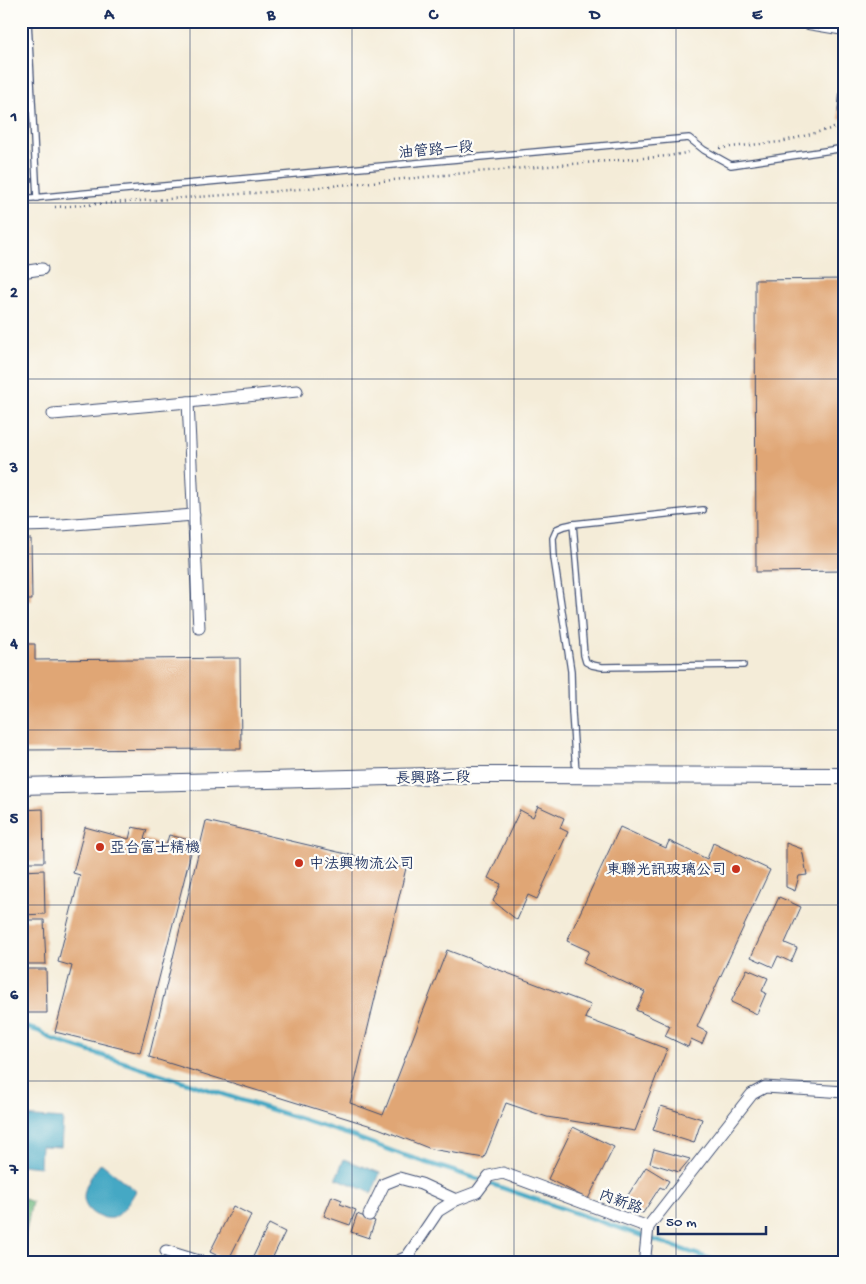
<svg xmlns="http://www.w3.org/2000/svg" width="866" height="1284" font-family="'Gochi Hand','LXGW WenKai TC',sans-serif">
<rect width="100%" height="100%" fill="#fdfcf7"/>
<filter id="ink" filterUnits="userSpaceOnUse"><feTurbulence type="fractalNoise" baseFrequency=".02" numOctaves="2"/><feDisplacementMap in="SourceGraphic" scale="10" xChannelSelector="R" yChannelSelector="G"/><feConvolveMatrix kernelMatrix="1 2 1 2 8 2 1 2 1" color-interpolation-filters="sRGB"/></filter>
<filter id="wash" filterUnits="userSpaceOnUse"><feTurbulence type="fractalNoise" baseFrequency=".0096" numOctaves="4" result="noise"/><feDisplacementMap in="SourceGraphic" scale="20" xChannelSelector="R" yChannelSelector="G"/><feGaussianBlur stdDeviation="1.12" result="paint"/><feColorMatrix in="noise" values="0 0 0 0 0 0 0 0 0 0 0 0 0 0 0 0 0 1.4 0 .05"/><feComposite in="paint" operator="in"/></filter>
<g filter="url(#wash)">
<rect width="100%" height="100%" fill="#f4ecd8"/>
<!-- forest -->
<path fill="#74bc83" stroke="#487670" d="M21 1198 32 1202 21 1256Z"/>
<!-- water -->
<g fill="#44a8c4" stroke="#306c91">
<path d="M21 1116 63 1119 61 1147 41 1146 40 1167 21 1165Z"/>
<path d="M344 1159 380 1173 372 1193 336 1178Z"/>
<path d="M101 1163 136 1191C131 1199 122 1215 113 1218 107 1219 99 1217 94 1214 73 1200 90 1177 101 1163Z"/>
</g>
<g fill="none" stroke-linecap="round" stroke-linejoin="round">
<!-- stream -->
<g stroke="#44a8c4" stroke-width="4.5">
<path d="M21 1026 39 1031 51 1039 347 1134 403 1155 478 1179"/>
<path d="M491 1184 722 1263"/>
</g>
</g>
<g id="blocks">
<!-- building -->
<g fill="#e0a674">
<path d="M843 53H845V120L839 119 838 110Z"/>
<path d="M845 279V571L756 572 755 280Z"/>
<path d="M21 539H31L32 600H21Z"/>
<path d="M21 644H35V660L240 658 241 749 21 750Z"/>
<path d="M538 806 564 818 560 828 568 832 537 899 528 895 517 920 493 901 501 884 488 878 520 810 533 817Z"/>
<path d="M43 809 44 862H21V810Z"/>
<path d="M206 821 406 868 350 1103 383 1115 447 950 591 1005 585 1018 667 1049 635 1131 547 1117 506 1103 484 1158 431 1149 378 1128 149 1057Z"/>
<path d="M85 827 129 839 132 827 147 830 144 839 166 845 169 835 194 841 140 1053 55 1032 72 966 58 962 80 875 73 873Z"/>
<path d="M620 827 666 848 669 841 707 859 713 843 770 870 697 1027 707 1032 702 1044 691 1039 688 1047 665 1036 670 1026 636 1010 645 992 583 963 589 951 567 941Z"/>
<path d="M786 843 802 849 807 875 799 876 795 891 786 887Z"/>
<path d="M44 870 45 914 21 915V871Z"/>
<path d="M779 897 801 907 785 943 797 948 791 962 778 956 773 967 751 957Z"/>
<path d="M21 920H44L46 964H21Z"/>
<path d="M21 969H46L47 1013H21Z"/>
<path d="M747 969 768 978 762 991 766 993 757 1014 731 1002Z"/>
<path d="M661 1106 702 1119 694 1143 653 1130Z"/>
<path d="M573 1127 614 1147 588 1199 548 1179Z"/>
<path d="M654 1149 690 1159 679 1172 650 1163Z"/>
<path d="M646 1167 669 1181 664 1189 660 1187 643 1213 621 1206Z"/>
<path d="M332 1196 342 1200 340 1204 356 1210 350 1225 324 1216Z"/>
<path d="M233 1206 251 1215 228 1261 210 1252Z"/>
<path d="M357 1214 375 1221 369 1238 351 1232Z"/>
<path d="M269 1224 285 1232 270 1263H250Z"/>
</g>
</g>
</g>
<g filter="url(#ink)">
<use href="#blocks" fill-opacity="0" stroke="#3c4b70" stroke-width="1"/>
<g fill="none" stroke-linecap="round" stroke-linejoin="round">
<defs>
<g id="lane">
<path d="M28 21 37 198"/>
<path d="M21 199 689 138 704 150 731 165 845 148"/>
<path d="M573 524 583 642 584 655 586 662 592 665 602 667 743 665"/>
<path d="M576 773 572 712 571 671 554 558 553 538 557 529 564 526 573 524 703 510"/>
</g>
<g id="street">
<path d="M21 272 42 269"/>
<path d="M188 402 199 628"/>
<path d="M53 414 188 402 297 391"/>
<path d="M21 526 61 525 194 515"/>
<path d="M369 1215 384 1184 399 1178 421 1184 456 1200"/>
<path d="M648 1227 645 1256 649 1263"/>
<path d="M166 1251 205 1263"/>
<path d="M394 1263 407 1257 438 1211 456 1200 477 1192 489 1176 503 1173 648 1227 752 1094 765 1087 845 1092"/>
</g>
<g id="secondary">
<path d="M809 21 845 27"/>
<path d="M21 786 470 775 845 776"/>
</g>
</defs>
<!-- lane casing -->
<use href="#lane" stroke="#3c4b70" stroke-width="8"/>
<!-- street casing -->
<use href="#street" stroke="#3c4b70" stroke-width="13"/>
<!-- secondary casing -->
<use href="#secondary" stroke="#3c4b70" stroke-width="18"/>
<!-- path -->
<g stroke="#3c4b70" stroke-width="2.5" stroke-dasharray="1 4" stroke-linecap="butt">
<path d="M720 148 781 142 845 125"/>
<path d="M55 207 268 192 476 172 668 156 692 152"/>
<path d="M21 211 30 210"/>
</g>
<!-- lane -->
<use href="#lane" stroke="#fff" stroke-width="5.5"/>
<!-- street -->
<use href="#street" stroke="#fff" stroke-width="11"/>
<!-- secondary -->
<use href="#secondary" stroke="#fff" stroke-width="16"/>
</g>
</g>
<!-- grid -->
<path fill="none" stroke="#1b2f5e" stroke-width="1" stroke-opacity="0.55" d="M190 21V1263M352 21V1263M514 21V1263M676 21V1263M21 203H845M21 379H845M21 554H845M21 730H845M21 905H845M21 1081H845"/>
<!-- markers -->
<g fill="#c8321e" stroke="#fdfcf7" stroke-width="2">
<circle cx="100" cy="847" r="5"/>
<circle cx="299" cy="863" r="5"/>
<circle cx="736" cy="869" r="5"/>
</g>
<g text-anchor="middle" stroke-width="4.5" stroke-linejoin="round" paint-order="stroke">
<!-- street labels -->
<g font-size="15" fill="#1b2f5e" stroke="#fdfcf7">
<text transform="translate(436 149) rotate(-5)" y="5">油管路一段</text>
<text transform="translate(433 777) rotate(-1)" y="5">長興路二段</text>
<text transform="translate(621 1201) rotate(20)" y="5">內新路</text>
</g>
<!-- poi labels -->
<g font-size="15" fill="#1b2f5e" stroke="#fdfcf7" text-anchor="start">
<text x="110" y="852">亞台富士精機</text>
<text x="309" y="868">中法興物流公司</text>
<text x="726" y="874" text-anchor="end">東聯光訊玻璃公司</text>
</g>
</g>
<!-- margin -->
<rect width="866" height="1284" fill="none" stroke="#fdfcf7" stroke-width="55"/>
<!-- scale -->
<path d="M658 1226v8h108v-8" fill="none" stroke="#1b2f5e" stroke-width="2.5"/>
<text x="666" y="1226" font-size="15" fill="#1b2f5e" stroke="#fdfcf7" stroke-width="4" paint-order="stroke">50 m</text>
<rect x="28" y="28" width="810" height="1228" fill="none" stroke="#1b2f5e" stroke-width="2"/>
<g font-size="16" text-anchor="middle" font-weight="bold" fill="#1b2f5e">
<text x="109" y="19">A</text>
<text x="271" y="19">B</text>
<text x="433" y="19">C</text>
<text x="595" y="19">D</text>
<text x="757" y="19">E</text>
<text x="14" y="121">1</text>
<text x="14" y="297">2</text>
<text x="14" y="472">3</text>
<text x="14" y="648">4</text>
<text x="14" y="823">5</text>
<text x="14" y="999">6</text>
<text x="14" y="1174">7</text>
</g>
</svg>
